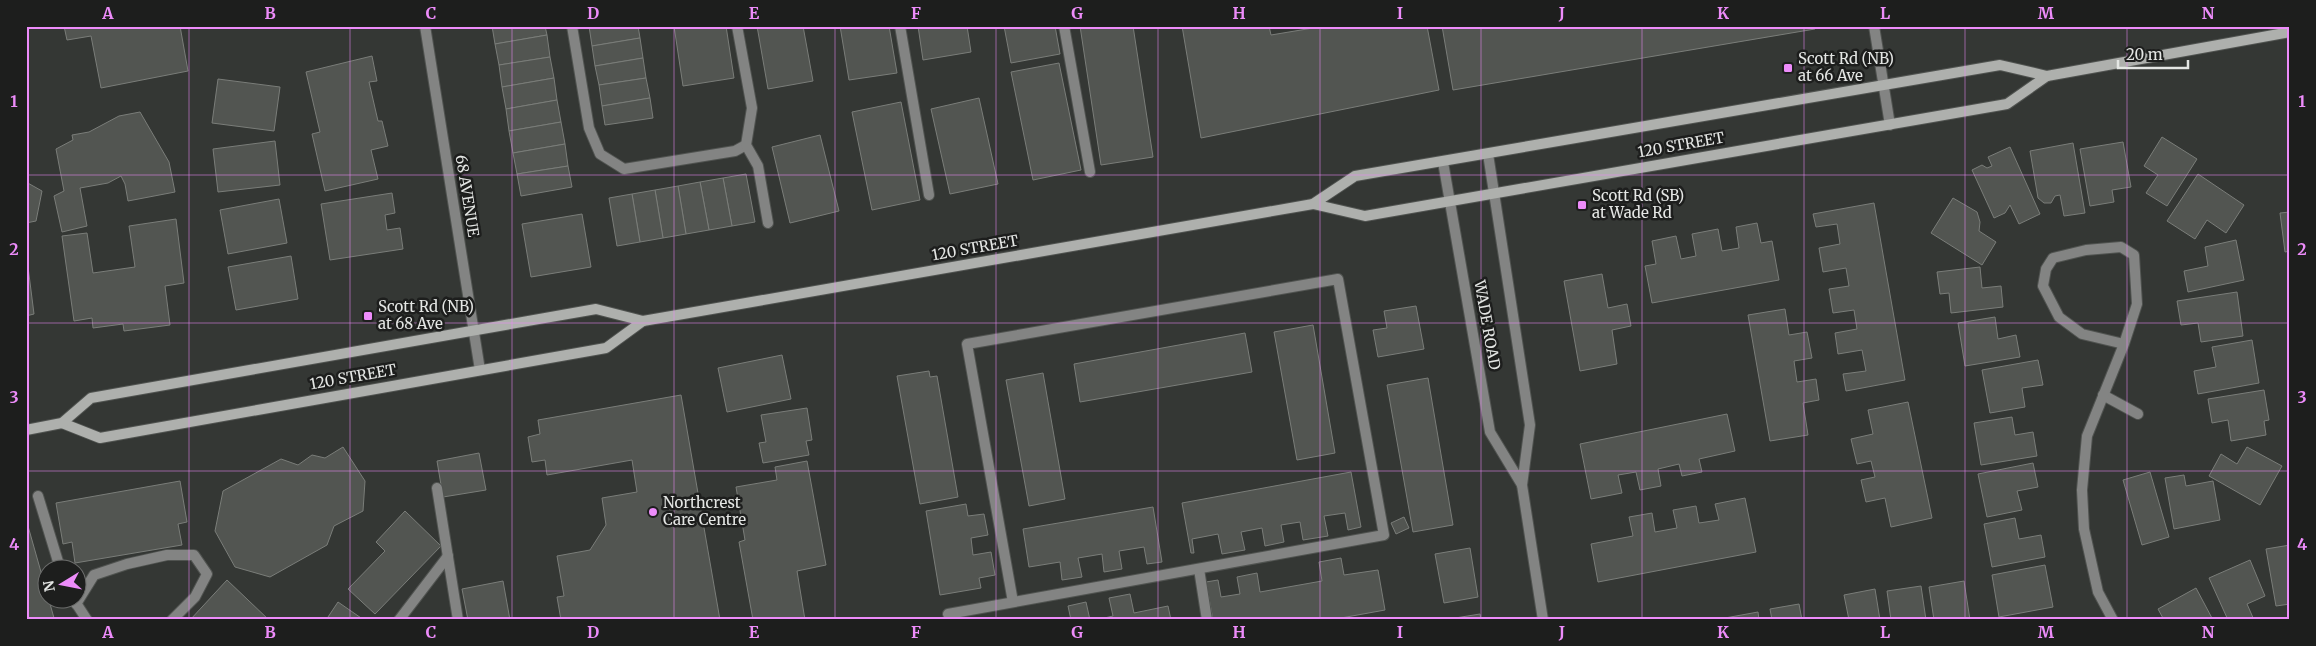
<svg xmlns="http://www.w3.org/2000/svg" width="2316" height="646" font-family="Merriweather,serif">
<rect width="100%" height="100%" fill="#343734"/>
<!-- building -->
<g fill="#525551" stroke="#7a7d79">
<path d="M64 26H180L188 71 101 88 91 36 67 40Z"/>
<path d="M492 26H545L547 35 495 44Z"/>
<path d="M589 26H638L640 38 592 46Z"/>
<path d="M674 26H726L734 78 683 86Z"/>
<path d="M757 26H803L813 81 768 89Z"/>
<path d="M840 26H889L897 73 849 80Z"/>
<path d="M918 26H967L971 52 923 60Z"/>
<path d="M1004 26H1055L1060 54 1011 63Z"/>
<path d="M1080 26H1133L1153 157 1101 165Z"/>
<path d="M1182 26H1269L1271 35 1325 26H1427L1439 90 1201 138Z"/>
<path d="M1442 26H1815V29L1453 90Z"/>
<path d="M547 35 550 57 499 65 495 44Z"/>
<path d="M640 38 643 58 595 66 592 46Z"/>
<path d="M372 56 377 81 369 82 378 121H382L388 146 371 150 378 179 325 191 312 134 320 132 306 72Z"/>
<path d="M550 57 554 78 502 87 499 65Z"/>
<path d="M643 58 646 78 599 85 595 66Z"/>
<path d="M1059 63 1081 170 1033 180 1011 72Z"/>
<path d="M554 78 557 100 506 109 502 87Z"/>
<path d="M646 78 650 98 602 106 599 85Z"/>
<path d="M218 79 280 87 274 131 212 123Z"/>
<path d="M650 98 653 118 605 125 602 106Z"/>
<path d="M979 98 998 184 950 194 931 109Z"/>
<path d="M557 100 561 122 509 131 506 109Z"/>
<path d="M901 102 920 200 872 210 852 112Z"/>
<path d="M140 112 169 162 175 192 128 201 125 184 121 176 108 183 80 188 87 226 62 232 54 196 64 191 56 149 73 140 72 135 89 132 119 116Z"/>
<path d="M561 122 565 144 513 153 509 131Z"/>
<path d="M820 135 839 211 790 223 772 147Z"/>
<path d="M2162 137 2197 159 2167 206 2146 193 2158 175 2144 166Z"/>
<path d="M275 141 280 185 218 192 213 149Z"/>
<path d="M2123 142 2131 187 2112 190 2114 202 2090 206 2080 149Z"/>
<path d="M2073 143 2085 213 2064 216 2060 195 2055 196 2051 203H2044L2038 198 2030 151Z"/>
<path d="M565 144 568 166 517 174 513 153Z"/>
<path d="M2010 147 2040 214 2019 224 2010 205 2005 213 1994 218 1972 170 1982 165 1987 168 1992 166 1988 157Z"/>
<path d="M568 166 572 187 521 196 517 174Z"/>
<path d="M746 174 755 222 732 226 723 178Z"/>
<path d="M2198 174 2244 205 2226 233 2207 220 2195 239 2167 221Z"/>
<path d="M723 178 732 226 709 230 700 182Z"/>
<path d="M26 182 42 191 36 221 26 223Z"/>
<path d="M700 182 709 230 686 234 678 186Z"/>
<path d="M678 186 686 234 663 238 655 190Z"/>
<path d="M655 190 663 238 640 242 632 194Z"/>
<path d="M392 193 395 213 385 215 387 230 400 228 403 249 330 260 321 204Z"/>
<path d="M632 194 640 242 617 246 609 198Z"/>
<path d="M1953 198 1977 212 1980 222 1979 231 1996 242 1982 265 1931 233Z"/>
<path d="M279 199 287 243 228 254 220 210Z"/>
<path d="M1874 203 1905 380 1846 391 1843 374 1866 371 1862 350 1838 354 1835 333 1857 329 1854 310 1833 313 1829 289 1849 286 1846 268 1823 272 1819 248 1840 244 1837 224 1816 227 1813 214Z"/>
<path d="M2290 212V251L2285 252 2280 213Z"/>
<path d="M582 214 591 267 531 277 522 224Z"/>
<path d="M176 219 184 283 165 286 170 325 124 331 123 324 93 328 92 318 74 321 62 236 87 233 93 273 135 267 129 226Z"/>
<path d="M1757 223 1761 243 1772 241 1779 280 1652 303 1645 266 1656 264 1652 241 1676 236 1681 259 1696 256 1692 234 1718 229 1722 251 1739 248 1736 227Z"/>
<path d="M2236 240 2244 280 2188 292 2184 271 2208 266 2205 247Z"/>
<path d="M26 251 34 314 26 316Z"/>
<path d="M291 256 298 299 236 310 228 267Z"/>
<path d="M1980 267 1982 288 2001 286 2003 307 1951 313 1949 293 1940 294 1937 272Z"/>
<path d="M1602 274 1608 308 1627 304 1631 326 1612 330 1617 364 1580 371 1564 281Z"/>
<path d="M2237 292 2243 336 2201 342 2198 323 2181 325 2177 301Z"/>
<path d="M1416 306 1424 349 1378 357 1373 330 1387 328 1384 311Z"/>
<path d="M1785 309 1789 335 1807 332 1812 358 1794 361 1797 382 1816 379 1819 400 1803 403 1808 435 1770 441 1748 315Z"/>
<path d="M1995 317 1998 339 2016 335 2020 357 1965 366 1958 323Z"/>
<path d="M1313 325 1335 453 1297 460 1274 332Z"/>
<path d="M1245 333 1252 372 1080 402 1074 364Z"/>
<path d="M2252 340 2259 383 2198 394 2194 371 2216 367 2212 347Z"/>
<path d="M782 355 791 399 727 412 718 368Z"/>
<path d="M2038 360 2043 385 2022 388 2025 407 1990 413 1982 370Z"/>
<path d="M929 371 930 377 937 376 958 497 920 504 897 376Z"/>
<path d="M1043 373 1065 499 1029 506 1006 380Z"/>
<path d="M1428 378 1453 525 1413 532 1387 385Z"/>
<path d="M2264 390 2269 420 2264 421 2266 435 2231 441 2228 420 2212 423 2208 399Z"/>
<path d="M681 395 720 620H561L557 597 564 596 557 556 590 550 606 525 602 498 637 492 632 460 547 475 545 460 532 462 528 437 540 434 538 420Z"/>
<path d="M1908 402 1932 518 1891 527 1885 498 1866 502 1861 480 1875 477 1871 461 1857 464 1851 439 1873 434 1868 410Z"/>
<path d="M807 408 812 440 806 441 809 455 763 463 759 443 766 442 761 415Z"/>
<path d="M1727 414 1735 451 1699 459 1702 472 1682 476 1679 464 1658 469 1661 486 1640 490 1636 472 1618 475 1622 493 1591 499 1580 444Z"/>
<path d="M2012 417 2015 435 2033 432 2037 456 1981 465 1974 423Z"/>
<path d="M343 447 365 481 363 511 334 526 327 545 270 577 235 567 215 531 223 491 281 459 298 465 312 455 325 458Z"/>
<path d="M2247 447 2282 466 2260 505 2209 476 2221 454 2237 464Z"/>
<path d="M479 453 486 490 443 497 437 461Z"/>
<path d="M807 461 826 565 797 571 805 620H753L739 542 745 540 736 487 777 480 775 467Z"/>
<path d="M2033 463 2038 487 2017 491 2022 510 1987 517 1978 474Z"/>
<path d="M1351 472 1361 527 1348 530 1345 513 1324 516 1328 536 1303 540 1300 522 1281 525 1284 542 1265 546 1262 528 1241 532 1245 550 1222 554 1218 534 1192 539 1194 553H1191L1182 503Z"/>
<path d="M2150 472 2169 537 2142 545 2123 480Z"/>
<path d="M2184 475 2186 486 2213 481 2220 520 2174 529 2165 478Z"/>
<path d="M180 481 187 522 178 524 182 545 75 563 72 542 63 544 56 503Z"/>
<path d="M1745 498 1756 552 1598 582 1591 544 1633 536 1629 517 1652 513 1655 532 1677 528 1673 510 1696 506 1699 523 1719 520 1715 504Z"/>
<path d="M966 504 968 516 984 514 988 535 971 538 973 555 991 552 995 575 979 578 981 588 940 595 926 511Z"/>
<path d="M1153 507 1162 562 1147 564 1144 547 1119 551 1122 569 1104 572 1102 554 1078 558 1082 577 1062 580 1060 562 1029 567 1023 529Z"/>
<path d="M405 511 441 546 375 614 348 589 385 551 376 542Z"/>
<path d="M1404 517 1409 528 1396 534 1391 523Z"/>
<path d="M2015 518 2019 539 2041 535 2045 557 1992 567 1984 524Z"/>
<path d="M26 519 54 618 47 620H26Z"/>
<path d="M2290 545V604L2276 606 2266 549Z"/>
<path d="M1470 548 1478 597 1444 603 1435 554Z"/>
<path d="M1341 558 1344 575 1378 570 1385 610 1330 620H1213L1206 582 1218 580 1221 597 1240 594 1237 577 1257 573 1260 592 1322 581 1319 562Z"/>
<path d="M2250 560 2265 596 2247 604 2254 620H2228L2209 578Z"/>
<path d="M2045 565 2053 607 1999 617 1992 575Z"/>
<path d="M227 580 269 620H190Z"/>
<path d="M503 581 510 620H468L462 589Z"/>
<path d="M1964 581 1970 620H1934L1929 587Z"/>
<path d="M1921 586 1926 620H1891L1887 591Z"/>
<path d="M2196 588 2213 620H2164L2158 609Z"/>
<path d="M1875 589 1880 620H1849L1844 595Z"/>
<path d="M1130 594 1134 613 1168 606 1171 620H1096L1113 616 1109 598Z"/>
<path d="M338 602 364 620H326Z"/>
<path d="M1086 602 1090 620H1071L1068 606Z"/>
<path d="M1799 604 1802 620H1772L1770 609Z"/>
<path d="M1758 612 1759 620H1725V618Z"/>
<path d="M1480 614 1481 620H1449V619Z"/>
</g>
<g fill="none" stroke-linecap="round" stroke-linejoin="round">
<defs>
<g id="service">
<path d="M437 488 458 620"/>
<path d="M38 496 60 568"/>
<path d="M1199 569 1207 620"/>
<path d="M74 600 87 620"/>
<path d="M76 604 94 575 127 564 167 555H194L207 574 195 597 172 620"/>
<path d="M948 614 1384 535 1338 279 967 344 1013 602"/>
<path d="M399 620 448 556"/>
</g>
<g id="minor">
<path d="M572 26 589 128 600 154 624 169 735 151 746 145"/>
<path d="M737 26 752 108 746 145 758 166 768 223"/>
<path d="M900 26 929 195"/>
<path d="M1064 26 1090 172"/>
<path d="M1874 26 1890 125"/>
<path d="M2103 395 2138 414"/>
<path d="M2113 620 2098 592 2084 529 2082 490 2087 436 2124 344 2137 304 2134 255 2121 247 2086 250 2053 258 2046 269 2043 286 2059 317 2082 334 2124 344"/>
</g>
<g id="tertiary">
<path d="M425 26 480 370"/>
<path d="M1488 154 1530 425 1522 485 1543 620"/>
<path d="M1443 162 1490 432 1522 485"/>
</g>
<g id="secondary">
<path d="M1313 204 1365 216 2007 104 2047 76"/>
<path d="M62 423 100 438 606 348 643 321"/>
<path d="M26 430 62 423 91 398 596 309 643 321 1313 204 1355 176 2000 65 2047 76 2290 32"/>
</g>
</defs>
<!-- service casing -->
<use href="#service" stroke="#505350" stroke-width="12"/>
<!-- minor casing -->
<use href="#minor" stroke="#505350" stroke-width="12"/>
<!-- tertiary casing -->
<use href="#tertiary" stroke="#505350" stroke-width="12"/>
<!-- secondary casing -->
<use href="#secondary" stroke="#505350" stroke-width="12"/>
<!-- service -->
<use href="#service" stroke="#838483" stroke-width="10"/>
<!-- minor -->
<use href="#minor" stroke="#838483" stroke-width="10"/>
<!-- tertiary -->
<use href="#tertiary" stroke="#838483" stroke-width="10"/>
<!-- secondary -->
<use href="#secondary" stroke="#aeb0ad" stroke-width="10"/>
</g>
<!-- grid -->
<path fill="none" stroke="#ed8cfa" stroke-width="1" stroke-opacity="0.55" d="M189 26V620M350 26V620M512 26V620M674 26V620M835 26V620M996 26V620M1158 26V620M1320 26V620M1481 26V620M1642 26V620M1804 26V620M1965 26V620M2127 26V620M26 175H2290M26 323H2290M26 471H2290"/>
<!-- markers -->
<g fill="#ed8cfa" stroke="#1d1e1d" stroke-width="2">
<rect x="1783" y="63" width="10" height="10" rx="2.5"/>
<rect x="1577" y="200" width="10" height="10" rx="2.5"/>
<rect x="363" y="311" width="10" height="10" rx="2.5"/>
<circle cx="653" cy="512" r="5"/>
</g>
<g text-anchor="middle" stroke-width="5" stroke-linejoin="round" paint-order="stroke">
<!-- poi labels -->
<g font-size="15" fill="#e4e6e4" stroke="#1d1e1d" text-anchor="start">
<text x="1798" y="64">Scott Rd (NB)<tspan x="1798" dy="17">at 66 Ave</tspan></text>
<text x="1592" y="201">Scott Rd (SB)<tspan x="1592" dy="17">at Wade Rd</tspan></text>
<text x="378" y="312">Scott Rd (NB)<tspan x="378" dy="17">at 68 Ave</tspan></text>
<text x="663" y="508">Northcrest<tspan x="663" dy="17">Care Centre</tspan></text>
</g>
<!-- street labels -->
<g font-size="15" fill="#e4e6e4" stroke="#1d1e1d">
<text transform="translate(1681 145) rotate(-10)" y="5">120 STREET</text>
<text transform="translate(467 196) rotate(81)" y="5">68 AVENUE</text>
<text transform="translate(975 248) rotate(-10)" y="5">120 STREET</text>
<text transform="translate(1487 325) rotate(80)" y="5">WADE ROAD</text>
<text transform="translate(353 377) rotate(-10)" y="5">120 STREET</text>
</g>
</g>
<!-- border -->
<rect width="2316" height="646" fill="none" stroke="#1d1e1d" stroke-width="55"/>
<!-- north arrow -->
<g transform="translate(62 584) rotate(260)"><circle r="24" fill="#1d1e1d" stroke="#6d6e6d"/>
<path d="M0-4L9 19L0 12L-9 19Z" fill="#ed8cfa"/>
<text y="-8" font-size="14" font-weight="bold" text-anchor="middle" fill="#e4e6e4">N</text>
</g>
<!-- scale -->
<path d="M2118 60v8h70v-8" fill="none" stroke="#e4e6e4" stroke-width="2.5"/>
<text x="2126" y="60" font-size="15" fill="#e4e6e4" stroke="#1d1e1d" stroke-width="4" paint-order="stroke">20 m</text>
<rect x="28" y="28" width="2260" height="590" fill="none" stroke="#ed8cfa" stroke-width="2"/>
<g font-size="16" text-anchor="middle" font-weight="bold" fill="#ed8cfa">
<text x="108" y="19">A</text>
<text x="270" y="19">B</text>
<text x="431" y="19">C</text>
<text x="593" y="19">D</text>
<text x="754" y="19">E</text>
<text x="916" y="19">F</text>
<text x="1077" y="19">G</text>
<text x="1239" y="19">H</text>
<text x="1400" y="19">I</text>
<text x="1562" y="19">J</text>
<text x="1723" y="19">K</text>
<text x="1885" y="19">L</text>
<text x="2046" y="19">M</text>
<text x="2208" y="19">N</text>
<text x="14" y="107">1</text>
<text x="2302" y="107">1</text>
<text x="14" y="255">2</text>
<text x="2302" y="255">2</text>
<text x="14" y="403">3</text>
<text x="2302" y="403">3</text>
<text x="14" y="550">4</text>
<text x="2302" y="550">4</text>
<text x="108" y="638">A</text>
<text x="270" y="638">B</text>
<text x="431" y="638">C</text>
<text x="593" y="638">D</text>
<text x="754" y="638">E</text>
<text x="916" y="638">F</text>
<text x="1077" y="638">G</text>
<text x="1239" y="638">H</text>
<text x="1400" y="638">I</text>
<text x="1562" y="638">J</text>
<text x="1723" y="638">K</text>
<text x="1885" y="638">L</text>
<text x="2046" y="638">M</text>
<text x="2208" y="638">N</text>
</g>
</svg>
